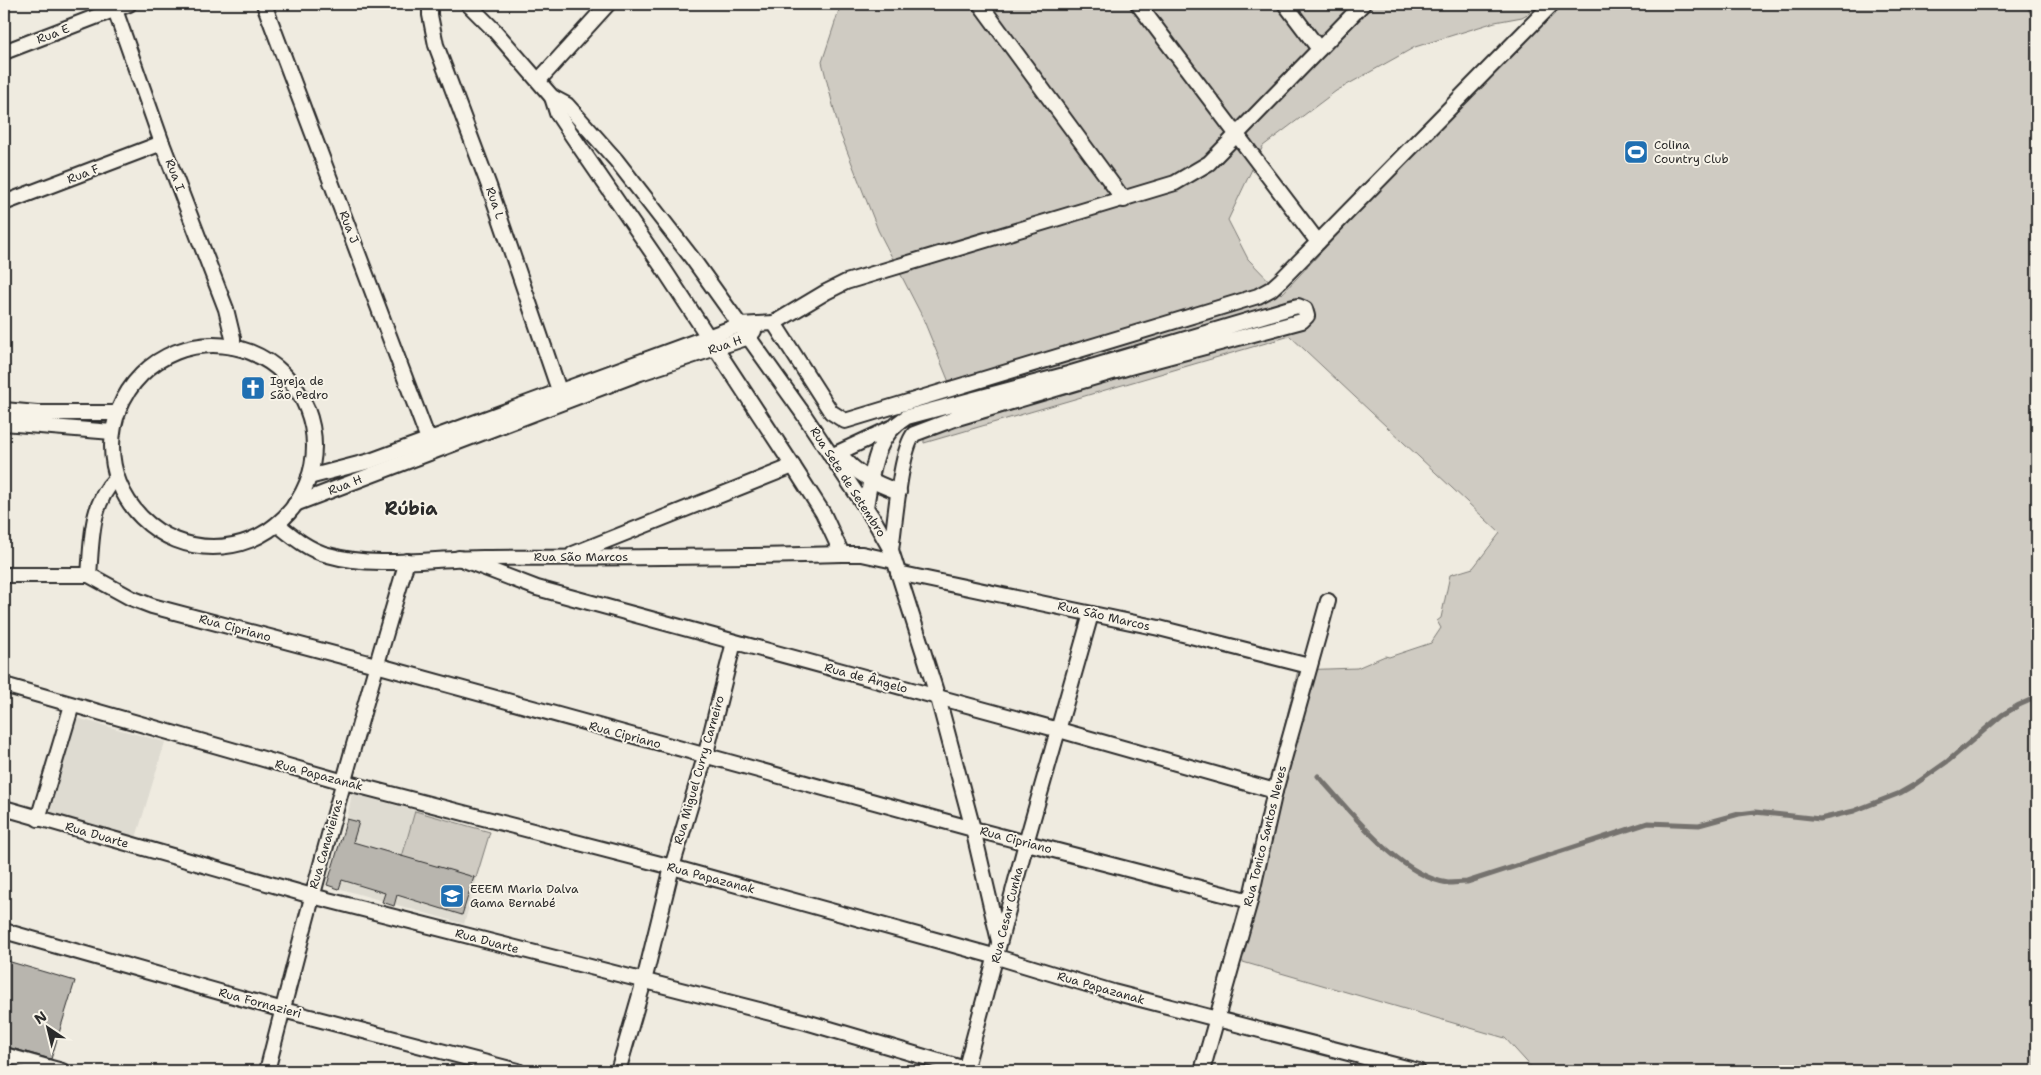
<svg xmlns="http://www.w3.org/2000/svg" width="2041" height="1075" font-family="'Shantell Sans',sans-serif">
<rect width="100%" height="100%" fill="#efebe0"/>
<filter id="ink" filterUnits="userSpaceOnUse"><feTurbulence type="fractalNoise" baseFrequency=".02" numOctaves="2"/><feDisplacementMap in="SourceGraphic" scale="10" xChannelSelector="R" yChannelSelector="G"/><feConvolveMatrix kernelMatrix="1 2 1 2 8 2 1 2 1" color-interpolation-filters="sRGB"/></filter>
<g filter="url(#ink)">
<!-- built -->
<g fill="#dedbd1">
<path d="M77 718 165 742 136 838 49 815Z"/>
<path d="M352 793 490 832 464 924 327 885 347 819Z"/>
</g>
<!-- green -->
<g fill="#cfcbc2" stroke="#7d7b76">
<path d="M841 4H1545L1522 17 1495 22 1415 47 1336 91 1263 146 1228 220 1248 259 1282 294 1553 4H2037V1071H1535L1505 1038 1229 958 1298 670 1357 668 1385 656 1389 657 1431 643 1441 628 1437 621 1441 618 1450 575 1473 568 1500 533 1290 336 924 443 923 405 1047 368 953 392 922 316 878 230 840 133 822 62Z"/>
<path d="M415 811 490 832 476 878 402 857Z"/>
</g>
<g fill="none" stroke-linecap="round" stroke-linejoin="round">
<!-- stream -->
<g stroke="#74726e" stroke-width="5">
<path d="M2028 4 2037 22"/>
<path d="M1318 776C1350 811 1399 876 1448 883 1454 883 1461 882 1467 882L1648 823 1699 825 1739 814 1755 812 1820 819 1854 811 1900 793 1914 785 1948 761 2002 715 2019 705 2037 697"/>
</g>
</g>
<!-- building -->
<g fill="#b8b5ae" stroke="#2b2b2b">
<path d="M347 819 359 822 353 842 474 877 462 915 397 895 394 906 382 902 385 893 342 880 339 889 327 885Z"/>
<path d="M4 960 75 981 51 1059 4 1046Z"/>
</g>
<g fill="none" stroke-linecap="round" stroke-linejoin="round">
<defs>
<g id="minor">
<path d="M113 4 162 143 226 309 233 338V347"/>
<path d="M264 4 431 447"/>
<path d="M430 4V15L436 45 489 186 562 399"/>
<path d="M468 4 494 30 552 97 567 105 616 160 692 258 802 412 874 520 891 550 938 698 973 829 999 941"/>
<path d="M980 4 1124 200"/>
<path d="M1138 4 1318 242"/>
<path d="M1285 4 1319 49"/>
<path d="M4 52 129 4"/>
<path d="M539 80 608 4"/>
<path d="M552 97 557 113 573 137 665 271 793 466 823 513 842 554"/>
<path d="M4 203 162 143"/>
<path d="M774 323 831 412 845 421 1258 296 1271 289 1281 280 1552 4"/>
<circle cx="213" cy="446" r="101"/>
<path d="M4 410 37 413H118"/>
<path d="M4 423 112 432"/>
<path d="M839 453C856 474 874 483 899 492"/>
<path d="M831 456 891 428"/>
<path d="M309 477 370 461 740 325 774 323 826 292 846 282 1175 183 1209 163 1363 4"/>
<path d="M295 504 640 373 749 337 754 331"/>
<path d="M866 507C872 473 874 436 907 417L1068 374 1290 308 1298 306 1305 309 1307 316 1302 321 1126 368 954 419 914 434C900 451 895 524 891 550"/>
<path d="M277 524C292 536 308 550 328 555 377 569 432 558 483 558 602 557 722 558 842 554H862L894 561"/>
<path d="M573 554 793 466"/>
<path d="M459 558 537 588 1059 730 1275 791"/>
<path d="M898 573 1159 628 1309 666"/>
<path d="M4 575H89L131 598 152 606 376 665 973 829 1250 901"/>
<path d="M89 575C92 541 90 504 116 478"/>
<path d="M4 685 344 782 672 867 997 957 1113 992 1418 1071"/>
<path d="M4 808 312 896 806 1022 972 1071"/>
<path d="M38 819 72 705"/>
<path d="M4 931 283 1010 518 1071"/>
<path d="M4 1055 62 1071"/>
<path d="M267 1071C310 900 357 730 407 561"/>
<path d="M618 1071 644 981 672 867 705 757 734 642"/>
<path d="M965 1071 1026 843 1091 614"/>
<path d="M1202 1071 1250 901 1275 791 1328 601"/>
</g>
</defs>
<!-- minor casing -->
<use href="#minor" stroke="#2b2b2b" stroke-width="18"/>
<!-- minor -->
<use href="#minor" stroke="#f7f3e8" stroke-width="14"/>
</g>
</g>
<!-- icons -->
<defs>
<symbol id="stadium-square" viewBox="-11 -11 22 22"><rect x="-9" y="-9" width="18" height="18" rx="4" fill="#1f6fb2" stroke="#f7f3e8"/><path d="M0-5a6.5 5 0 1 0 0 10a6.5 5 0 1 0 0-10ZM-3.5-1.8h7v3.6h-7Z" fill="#fff"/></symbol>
<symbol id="church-square" viewBox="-11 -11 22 22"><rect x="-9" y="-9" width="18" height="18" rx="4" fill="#1f6fb2" stroke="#f7f3e8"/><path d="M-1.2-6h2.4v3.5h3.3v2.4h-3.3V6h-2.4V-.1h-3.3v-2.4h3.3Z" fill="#fff"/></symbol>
<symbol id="school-square" viewBox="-11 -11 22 22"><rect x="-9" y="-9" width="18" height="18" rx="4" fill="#1f6fb2" stroke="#f7f3e8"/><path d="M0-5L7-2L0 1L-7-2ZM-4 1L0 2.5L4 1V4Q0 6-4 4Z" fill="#fff"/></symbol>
</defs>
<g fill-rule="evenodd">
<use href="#stadium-square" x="1622" y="138" width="28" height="28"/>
<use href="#church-square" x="239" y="374" width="28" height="28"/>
<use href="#school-square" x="438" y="882" width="28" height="28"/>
</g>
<g text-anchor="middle" stroke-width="4" stroke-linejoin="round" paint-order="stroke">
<!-- street labels -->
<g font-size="12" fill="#2b2b2b" stroke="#f7f3e8">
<text transform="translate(53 34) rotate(-21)" y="4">Rua E</text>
<text transform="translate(83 174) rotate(-21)" y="4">Rua F</text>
<text transform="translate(175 175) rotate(69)" y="4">Rua I</text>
<text transform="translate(495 203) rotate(71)" y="4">Rua L</text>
<text transform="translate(349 227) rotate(69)" y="4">Rua J</text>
<text transform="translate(725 345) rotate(-19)" y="4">Rua H</text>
<text transform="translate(848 482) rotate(57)" y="4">Rua Sete de Setembro</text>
<text transform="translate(345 485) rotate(-21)" y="4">Rua H</text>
<text x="581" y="561">Rua São Marcos</text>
<text transform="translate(1104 616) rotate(13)" y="4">Rua São Marcos</text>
<text transform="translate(235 628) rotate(15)" y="4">Rua Cipriano</text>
<text transform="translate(866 678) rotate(15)" y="4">Rua de Ângelo</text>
<text transform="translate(625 735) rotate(15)" y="4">Rua Cipriano</text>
<text transform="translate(699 770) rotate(-74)" y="4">Rua Miguel Curry Carneiro</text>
<text transform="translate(319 775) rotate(15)" y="4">Rua Papazanak</text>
<text transform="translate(97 835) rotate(16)" y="4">Rua Duarte</text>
<text transform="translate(1265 836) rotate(-76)" y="4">Rua Tonico Santos Neves</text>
<text transform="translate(1016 840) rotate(15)" y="4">Rua Cipriano</text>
<text transform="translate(326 844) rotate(-74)" y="4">Rua Canavieiras</text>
<text transform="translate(711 878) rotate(15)" y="4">Rua Papazanak</text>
<text transform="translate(1007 915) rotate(-76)" y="4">Rua Cesar Cunha</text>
<text transform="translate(487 941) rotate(15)" y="4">Rua Duarte</text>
<text transform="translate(1101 988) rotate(16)" y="4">Rua Papazanak</text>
<text transform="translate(260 1003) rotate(15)" y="4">Rua Fornazieri</text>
</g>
<!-- poi labels -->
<g font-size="12" fill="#2b2b2b" stroke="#f7f3e8" text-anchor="start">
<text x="1654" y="149">Colina<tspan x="1654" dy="14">Country Club</tspan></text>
<text x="270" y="385">Igreja de<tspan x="270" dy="14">São Pedro</tspan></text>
<text x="470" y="893">EEEM Maria Dalva<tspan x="470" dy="14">Gama Bernabé</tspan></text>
</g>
<!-- district labels -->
<g font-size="18" font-weight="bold" fill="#2b2b2b" stroke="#f7f3e8">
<text x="411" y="515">Rúbia</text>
</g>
</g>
<!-- margin -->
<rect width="2041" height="1075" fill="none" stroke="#f7f3e8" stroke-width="20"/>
<rect x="10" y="10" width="2021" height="1055" fill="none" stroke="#2b2b2b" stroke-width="2" filter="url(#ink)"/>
<!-- north arrow -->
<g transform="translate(48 1028) rotate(325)" stroke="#f7f3e8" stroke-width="4" paint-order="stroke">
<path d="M0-4L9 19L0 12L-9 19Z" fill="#2b2b2b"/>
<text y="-8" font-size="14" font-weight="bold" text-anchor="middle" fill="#2b2b2b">N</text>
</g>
</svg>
